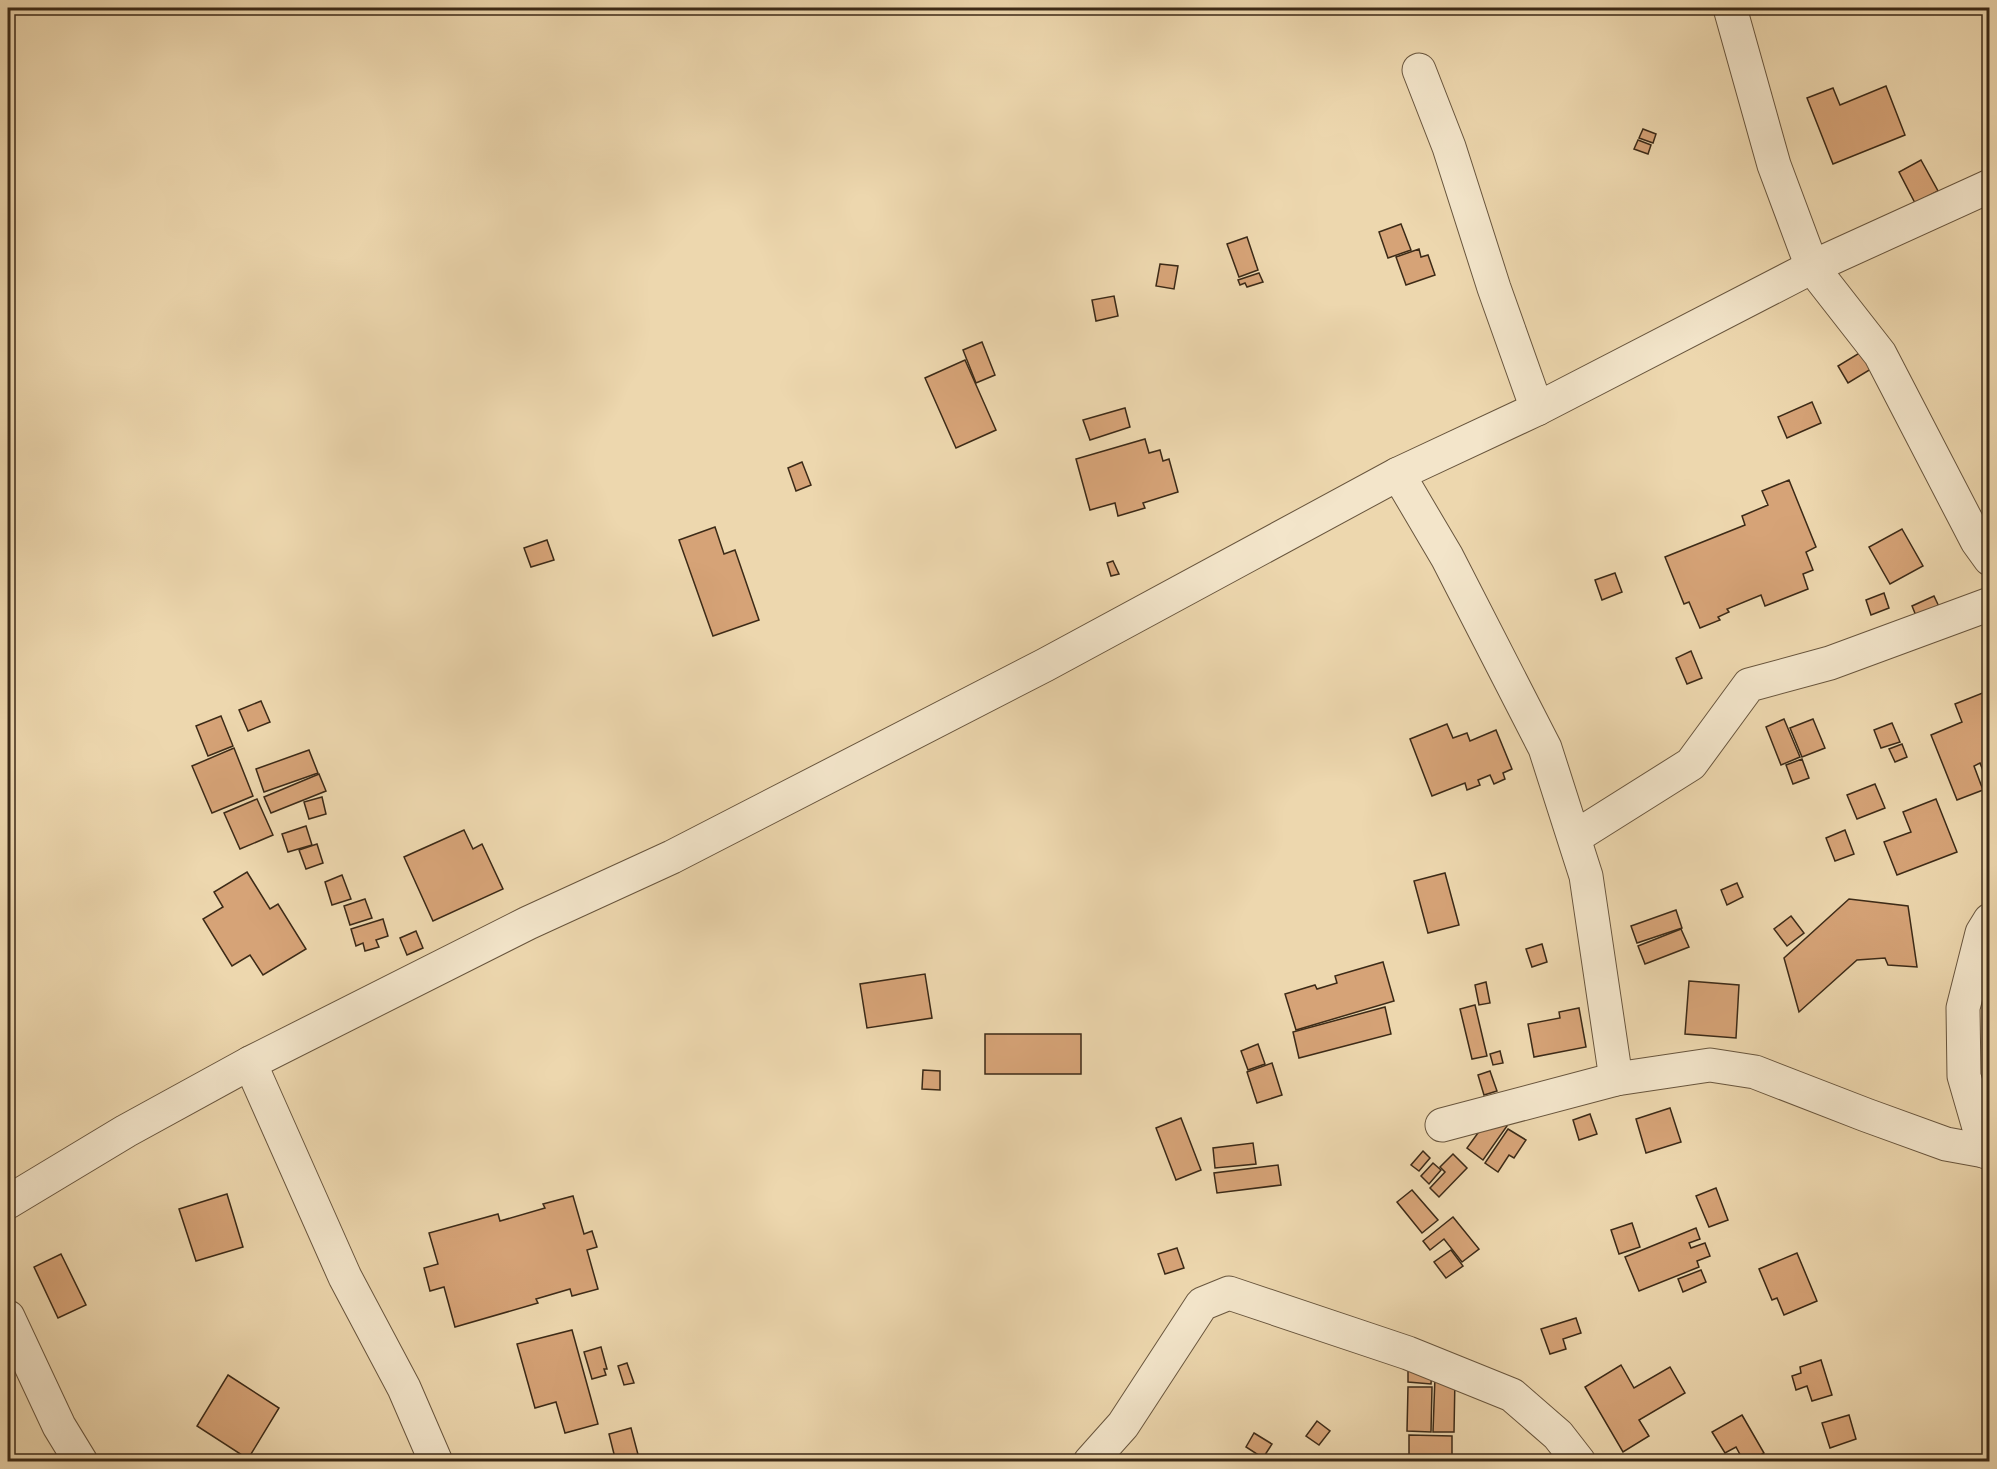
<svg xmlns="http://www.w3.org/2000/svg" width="1997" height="1469" font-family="'Libre Bodoni',serif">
<rect width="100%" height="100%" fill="#edd7ae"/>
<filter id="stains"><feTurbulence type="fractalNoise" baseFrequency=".00333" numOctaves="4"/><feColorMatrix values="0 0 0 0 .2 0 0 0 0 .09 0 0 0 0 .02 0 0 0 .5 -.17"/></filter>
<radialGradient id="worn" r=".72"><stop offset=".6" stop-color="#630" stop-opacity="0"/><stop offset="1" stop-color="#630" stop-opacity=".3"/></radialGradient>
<!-- building -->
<g fill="#d6a377" stroke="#3c2a17" stroke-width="1.5">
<path d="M1886 86 1905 135 1833 164 1807 98 1833 88 1840 105Z"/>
<path d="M1643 129 1656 134 1653 143 1639 138Z"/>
<path d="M1638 140 1651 145 1648 154 1634 149Z"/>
<path d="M1921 160 1938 191 1915 203 1899 172Z"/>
<path d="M1401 224 1411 250 1388 258 1379 232Z"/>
<path d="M1247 237 1258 270 1239 277 1227 244Z"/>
<path d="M1419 249 1421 257 1428 255 1435 275 1406 285 1396 257Z"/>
<path d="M1160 264 1178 266 1174 289 1156 286Z"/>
<path d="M1259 273 1263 282 1247 287 1245 283 1240 285 1238 280Z"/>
<path d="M1114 296 1118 316 1096 321 1092 300Z"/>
<path d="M982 342 995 375 976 383 963 350Z"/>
<path d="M1866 349 1876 366 1848 383 1838 366Z"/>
<path d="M965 360 996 430 956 448 925 378Z"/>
<path d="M1812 402 1821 423 1787 438 1778 417Z"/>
<path d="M1125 408 1130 427 1090 440 1083 420Z"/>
<path d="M1145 439 1149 453 1160 450 1163 461 1169 459 1178 492 1143 503 1145 508 1118 516 1115 503 1090 510 1076 459Z"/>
<path d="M802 462 811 485 796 491 788 468Z"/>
<path d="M1789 480 1816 547 1806 552 1813 570 1803 574 1808 589 1765 606 1761 595 1727 609 1729 612 1718 617 1720 620 1700 628 1689 602 1684 604 1665 557 1745 525 1742 516 1768 505 1762 491Z"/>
<path d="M715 527 724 554 735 550 759 620 713 636 679 540Z"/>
<path d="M1902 529 1923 566 1890 584 1869 547Z"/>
<path d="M547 540 554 560 531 567 524 548Z"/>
<path d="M1113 561 1119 574 1111 576 1107 563Z"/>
<path d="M1615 573 1622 592 1602 600 1595 580Z"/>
<path d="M1884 593 1889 608 1871 615 1866 600Z"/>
<path d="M1934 596 1942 613 1919 623 1912 606Z"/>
<path d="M1691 651 1702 678 1687 684 1676 658Z"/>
<path d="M1990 690V780L1987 781 1980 763 1974 766 1983 790 1957 800 1931 735 1962 722 1955 704Z"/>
<path d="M261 701 270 722 248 731 239 710Z"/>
<path d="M221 716 233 746 208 756 196 726Z"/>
<path d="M1784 719 1800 757 1781 765 1766 727Z"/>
<path d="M1813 719 1825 748 1802 757 1790 728Z"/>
<path d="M1892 723 1900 742 1881 748 1874 730Z"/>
<path d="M1447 724 1453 738 1467 733 1470 741 1496 730 1512 769 1503 773 1505 779 1494 784 1490 775 1478 780 1480 785 1467 790 1465 783 1432 796 1410 739Z"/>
<path d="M1902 744 1907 757 1895 762 1889 749Z"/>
<path d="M234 748 253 796 212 813 192 766Z"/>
<path d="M309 750 318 773 264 792 256 769Z"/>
<path d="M1802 759 1809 778 1793 784 1786 765Z"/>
<path d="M319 774 326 791 271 813 264 797Z"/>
<path d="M1875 784 1885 808 1857 819 1847 795Z"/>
<path d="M322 797 326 814 309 819 304 802Z"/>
<path d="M257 799 273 835 240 849 224 813Z"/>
<path d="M1936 799 1957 852 1897 875 1884 842 1911 832 1903 812Z"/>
<path d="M306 826 312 845 288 852 282 834Z"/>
<path d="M464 830 473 849 482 844 503 889 433 921 404 857Z"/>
<path d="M1845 830 1854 854 1835 861 1826 838Z"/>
<path d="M317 844 323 863 306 869 299 850Z"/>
<path d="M247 872 270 909 278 904 306 949 263 975 250 955 232 966 203 919 223 907 214 892Z"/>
<path d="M1445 873 1459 925 1428 933 1414 881Z"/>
<path d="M342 875 351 899 332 905 325 882Z"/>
<path d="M1737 883 1743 897 1727 905 1721 890Z"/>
<path d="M365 899 372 918 350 925 344 906Z"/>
<path d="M1849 899 1908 906 1917 967 1888 965 1885 958 1857 960 1799 1012 1784 958Z"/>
<path d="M1676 910 1682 928 1637 943 1631 926Z"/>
<path d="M1791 916 1804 933 1787 946 1774 929Z"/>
<path d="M383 919 388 936 376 940 379 947 365 951 363 943 356 946 351 929Z"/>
<path d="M1681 929 1689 947 1645 964 1638 946Z"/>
<path d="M416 931 423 948 407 955 400 938Z"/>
<path d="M1542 944 1547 962 1532 967 1526 949Z"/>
<path d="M1383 962 1394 1001 1296 1030 1285 994 1315 985 1317 989 1337 983 1335 976Z"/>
<path d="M925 974 932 1018 867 1028 860 984Z"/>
<path d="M1689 981 1739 985 1736 1038 1685 1034Z"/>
<path d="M1486 982 1490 1003 1479 1005 1475 985Z"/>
<path d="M1475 1005 1487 1056 1472 1059 1460 1009Z"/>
<path d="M1385 1007 1391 1034 1299 1058 1293 1032Z"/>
<path d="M1579 1008 1586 1047 1534 1057 1528 1024 1560 1018 1559 1012Z"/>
<rect x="985" y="1034" width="96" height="40"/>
<path d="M1258 1044 1265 1064 1248 1070 1241 1051Z"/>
<path d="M1500 1051 1503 1063 1493 1065 1490 1054Z"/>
<path d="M1272 1063 1282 1095 1257 1103 1247 1072Z"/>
<path d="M923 1070 940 1071V1090L922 1089Z"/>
<path d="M1490 1071 1497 1091 1484 1095 1478 1075Z"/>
<path d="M1670 1108 1681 1142 1646 1153 1636 1119Z"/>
<path d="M1590 1114 1597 1134 1579 1140 1573 1120Z"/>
<path d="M1491 1115 1507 1126 1483 1160 1467 1148Z"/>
<path d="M1181 1118 1201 1170 1176 1180 1156 1128Z"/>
<path d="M1508 1129 1526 1140 1514 1158 1509 1155 1498 1172 1485 1163Z"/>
<path d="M1253 1143 1256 1164 1215 1168 1213 1148Z"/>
<path d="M1423 1151 1430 1158 1419 1171 1411 1165Z"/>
<path d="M1453 1154 1467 1168 1439 1197 1430 1188 1445 1172 1440 1167Z"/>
<path d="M1433 1163 1441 1170 1429 1184 1421 1176Z"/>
<path d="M1278 1165 1281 1185 1217 1193 1214 1173Z"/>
<path d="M1716 1188 1728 1220 1709 1227 1696 1196Z"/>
<path d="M1412 1190 1438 1220 1422 1233 1397 1202Z"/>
<path d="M227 1194 243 1247 196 1261 179 1209Z"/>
<path d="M573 1196 584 1234 592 1231 597 1247 587 1250 598 1289 572 1296 570 1289 536 1299 538 1303 455 1327 444 1287 430 1291 424 1268 438 1264 429 1233 498 1214 500 1221 545 1208 543 1204Z"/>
<path d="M1453 1217 1479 1249 1462 1262 1444 1239 1430 1250 1423 1241Z"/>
<path d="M1632 1223 1640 1247 1619 1254 1611 1230Z"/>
<path d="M1696 1228 1700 1239 1689 1243 1691 1248 1705 1243 1710 1256 1697 1261 1699 1267 1639 1291 1625 1257Z"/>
<path d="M1177 1248 1184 1268 1165 1274 1158 1254Z"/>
<path d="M1451 1250 1463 1266 1446 1278 1434 1262Z"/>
<path d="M1797 1253 1817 1301 1784 1315 1777 1298 1772 1300 1759 1269Z"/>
<path d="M61 1254 86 1305 58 1318 34 1267Z"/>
<path d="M1701 1270 1706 1282 1683 1292 1678 1279Z"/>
<path d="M1576 1318 1581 1333 1563 1339 1566 1349 1550 1354 1541 1329Z"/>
<path d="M572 1330 598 1424 565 1433 556 1402 535 1408 517 1344Z"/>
<path d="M601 1347 607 1369H604L606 1375 592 1379 584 1352Z"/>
<path d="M1821 1360 1832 1395 1812 1401 1807 1386 1796 1390 1792 1376 1801 1373 1800 1367Z"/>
<path d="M627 1363 634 1383 624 1385 618 1366Z"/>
<path d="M1621 1365 1634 1388 1670 1367 1685 1393 1639 1420 1649 1436 1623 1452 1585 1387Z"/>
<path d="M1408 1369 1432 1370 1431 1384 1408 1382Z"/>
<path d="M228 1375 279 1408 248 1459 197 1426Z"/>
<path d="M1435 1377H1455L1454 1432H1433Z"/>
<path d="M1408 1387H1432L1431 1432 1407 1431Z"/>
<path d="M1742 1415 1764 1453 1749 1462H1744L1736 1447 1725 1453 1712 1432Z"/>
<path d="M1849 1415 1856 1439 1830 1448 1822 1423Z"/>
<path d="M1317 1421 1330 1431 1319 1445 1306 1436Z"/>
<path d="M631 1428 640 1462H616L609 1434Z"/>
<path d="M1254 1433 1272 1444 1263 1458 1246 1447Z"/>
<path d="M1409 1435 1452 1436V1457H1426V1462H1409Z"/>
</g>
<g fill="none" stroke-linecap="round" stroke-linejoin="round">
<defs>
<g id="minor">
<path d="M1730 8 1774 165 1812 267 1880 354 1977 541 1990 559"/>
<path d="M1419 70 1449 147 1494 288 1537 409"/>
<path d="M1398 474 1447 557 1545 748 1586 876 1616 1079"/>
<path d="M1575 837 1691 764 1749 685 1830 663 1990 604"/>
<path d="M250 1063 345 1277 404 1388 436 1462"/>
<path d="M1442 1125 1616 1079 1710 1065 1755 1072 1866 1115 1946 1144 1990 1152"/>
<path d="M1986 1152 1964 1076 1963 1008 1982 933 1990 920"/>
<path d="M8 1202 126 1131 250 1063 528 923 672 857 1045 665 1398 474 1537 409 1812 267 1990 186"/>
<path d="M8 1317 59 1426 81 1462"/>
<path d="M1090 1462 1123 1425 1202 1304 1229 1293 1408 1353 1512 1395 1558 1435 1579 1462"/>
</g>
</defs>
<!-- minor casing -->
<use href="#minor" stroke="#68553d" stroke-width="35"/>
<!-- minor -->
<use href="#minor" stroke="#f3e5ca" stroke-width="33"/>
</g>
<!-- margin -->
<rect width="1997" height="1469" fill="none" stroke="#edd7ae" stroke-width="30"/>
<rect x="9" y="9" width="1979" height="1451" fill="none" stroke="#3c2a17" stroke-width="3"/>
<rect x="15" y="15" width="1967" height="1439" fill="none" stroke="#3c2a17" stroke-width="1.5"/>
<rect width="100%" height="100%" filter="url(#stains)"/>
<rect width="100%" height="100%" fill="url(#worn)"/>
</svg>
